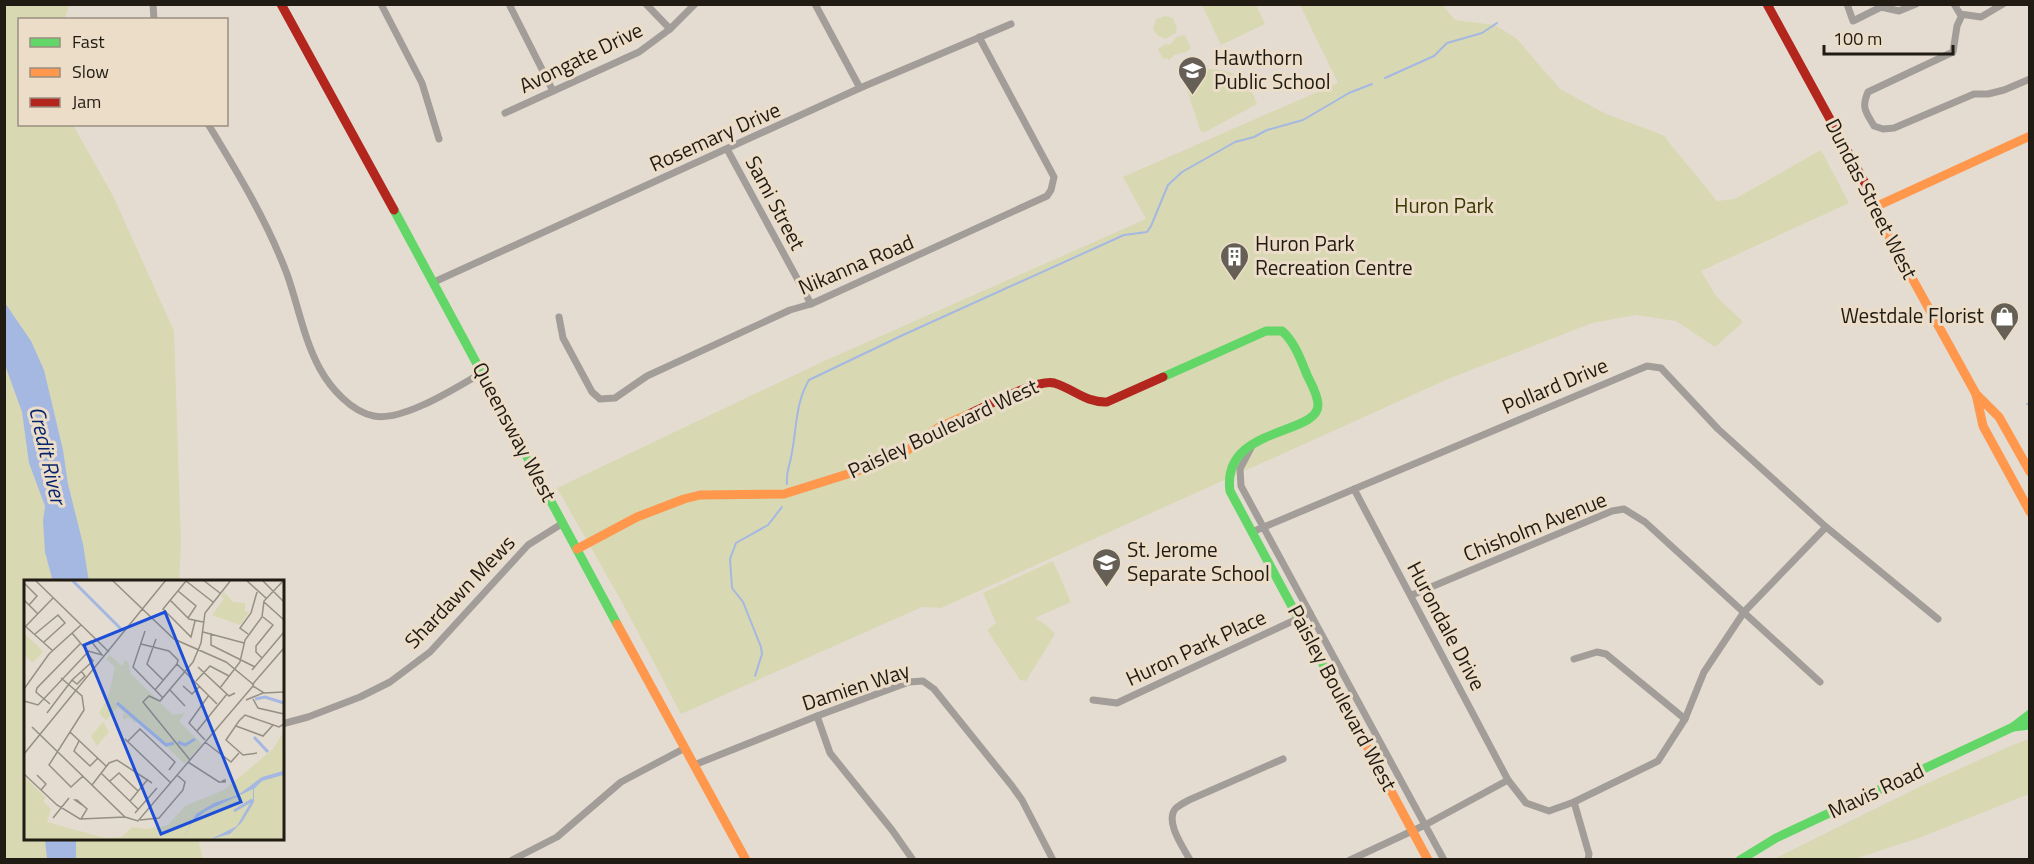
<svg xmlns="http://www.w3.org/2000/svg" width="2034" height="864" font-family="'Titillium Web',sans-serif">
<rect width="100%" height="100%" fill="#e4dcd0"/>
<!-- green -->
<g fill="#d8d8b3">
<path d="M5 5H69L65 19 20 20V124L73 125 113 196 174 331 181 544 179 582H26V838L198 839 203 859 5 860Z"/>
<path d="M1202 5H1256L1265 24 1221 45Z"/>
<path d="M1300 5H1443L1455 20 1495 25 1517 39 1560 89 1606 114 1663 135 1717 201 1735 199 1821 150 1849 203 1701 271 1716 296 1743 322 1715 347 1676 321 1636 315 1592 323 1448 379 941 608 922 607 681 714 623 604 557 488 822 362 1146 219 1123 177 1338 83Z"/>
<path d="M1165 16 1173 18 1177 28 1176 33 1165 39 1157 35 1153 29 1156 19Z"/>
<path d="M1185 35 1191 48 1186 52 1174 55 1169 60 1167 58 1163 59 1158 49 1167 43 1168 45 1172 43 1176 37Z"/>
<path d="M1208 69C1234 69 1249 80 1257 104L1205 132H1201L1184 81 1195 73Z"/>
<path d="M1053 561 1071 602 1035 618 1046 625 1055 634 1026 681 1020 680 987 630 996 623 983 593Z"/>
<path d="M2029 739V794L1919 838 1854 859H1774L1921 786 2013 745Z"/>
</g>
<!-- water -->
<g fill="#a4b8e1">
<path d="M5 303 31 341 44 370 63 450 68 484 83 544 89 582H53L45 552 43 521 45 506 29 463 22 412 5 365Z"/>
<path d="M45 839H76V859H47Z"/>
</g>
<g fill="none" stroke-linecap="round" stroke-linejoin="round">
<!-- stream -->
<g stroke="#a4b8e1" stroke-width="2">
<path d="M1385 78 1434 56 1447 43 1482 33 1497 23"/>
<path d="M2027 404 2030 403"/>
<path d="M787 484C786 475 788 470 790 462 797 434 794 405 809 380L903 335 1124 235 1147 232 1151 226 1168 185 1182 172 1235 142 1254 137 1267 130 1303 120 1349 93 1372 84"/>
<path d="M755 676 762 654 761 647 743 602 732 588 730 559 736 543 768 525 782 507"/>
</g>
<!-- street -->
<g stroke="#a29d99" stroke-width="7">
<path d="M153 4 154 20"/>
<path d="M381 4 422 83 439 139"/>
<path d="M509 4 553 91"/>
<path d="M646 4 670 29"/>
<path d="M815 4 860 88"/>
<path d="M1847 4 1853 21 1881 7 1899 11 1916 4"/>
<path d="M1954 4 1960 14 1981 17 2003 4"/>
<path d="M1962 15 1957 26 1953 52 1868 92C1861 108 1866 112 1874 126L1883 129 1894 128 1974 94H1988L2004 90 2030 79"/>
<path d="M505 113 639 52 670 29 695 4"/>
<path d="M208 124C238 173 267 221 287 274 298 305 304 340 320 369 331 389 352 412 374 416 403 422 457 387 483 372"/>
<path d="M727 149 811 304"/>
<path d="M434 282 860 88 1011 24"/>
<path d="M559 317 563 338 592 392 600 399 615 398 647 376 790 310 811 304 1047 196 1051 190 1054 177 979 37"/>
<path d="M1251 448 1240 469 1241 486 1444 860"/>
<path d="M1354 489 1508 780 1526 803 1549 811 1574 802 1658 761 1685 719 1704 672 1744 612 1826 527"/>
<path d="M1252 532 1647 366 1661 368 1718 429 1826 527 1938 619"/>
<path d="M1412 595 1612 511 1624 509 1645 522 1820 682"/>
<path d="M1574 659 1597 652 1606 654 1685 719"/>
<path d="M1093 700 1117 703 1310 613"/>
<path d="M817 716 830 753 892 830 913 860"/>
<path d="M282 724 308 717 360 697 390 682 430 652 528 545 563 523"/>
<path d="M694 765 817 716 909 682 923 681 934 689 1012 786 1022 800 1053 860"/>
<path d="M1574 802 1589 854 1588 860"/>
<path d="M512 860 557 837 621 782 685 748"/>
<path d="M1190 860C1183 847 1164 821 1176 808 1180 805 1185 802 1189 800L1283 759"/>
<path d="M1350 860 1425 825 1508 780"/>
</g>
<!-- fast -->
<g stroke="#63d668" stroke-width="9">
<path d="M394 210 617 624"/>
<path d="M1163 377 1266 331H1282C1294 341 1301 360 1307 375 1311 383 1318 395 1318 405 1318 436 1221 426 1230 491L1361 735"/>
<path d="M2013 727 2030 725"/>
<path d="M1740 860 1776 838 2013 727 2030 714"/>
</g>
<!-- slow -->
<g stroke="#ff974d" stroke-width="9">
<path d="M1873 201 1885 229 1976 394 1999 417 2030 472"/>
<path d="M1875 207 2030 136"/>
<path d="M1976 394 1983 426 2030 512"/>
<path d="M577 549 637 517 684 499 700 495 784 494 870 467 908 450 939 427 971 413"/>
<path d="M617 624 746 860"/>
<path d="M1361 735 1428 860"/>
</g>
<!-- jam -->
<g stroke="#b3261e" stroke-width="9">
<path d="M281 4 394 210"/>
<path d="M1767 4 1866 185 1873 201"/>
<path d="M971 413C989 405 1037 379 1054 383 1074 389 1086 403 1107 402L1163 377"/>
</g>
</g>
<!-- icons -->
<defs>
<symbol id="school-pin" viewBox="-11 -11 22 30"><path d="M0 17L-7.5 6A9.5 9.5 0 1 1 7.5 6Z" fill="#655f55" stroke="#ecddc8"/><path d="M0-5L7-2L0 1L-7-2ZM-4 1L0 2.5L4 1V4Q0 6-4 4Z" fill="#fff"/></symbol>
<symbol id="building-pin" viewBox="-11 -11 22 30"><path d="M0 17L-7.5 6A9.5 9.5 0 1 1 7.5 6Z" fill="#655f55" stroke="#ecddc8"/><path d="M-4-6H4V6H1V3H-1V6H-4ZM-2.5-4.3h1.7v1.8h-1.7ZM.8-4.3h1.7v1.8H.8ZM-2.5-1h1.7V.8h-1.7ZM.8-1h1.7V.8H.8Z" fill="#fff"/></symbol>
<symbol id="shop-pin" viewBox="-11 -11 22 30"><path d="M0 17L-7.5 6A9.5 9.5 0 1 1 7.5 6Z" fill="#655f55" stroke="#ecddc8"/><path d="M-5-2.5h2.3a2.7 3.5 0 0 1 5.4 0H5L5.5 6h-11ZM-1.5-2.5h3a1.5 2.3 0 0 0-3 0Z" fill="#fff"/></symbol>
</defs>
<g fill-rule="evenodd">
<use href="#school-pin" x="1176" y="54" width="33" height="45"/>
<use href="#building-pin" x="1218" y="240" width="33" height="45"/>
<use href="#shop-pin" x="1988" y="300" width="33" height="45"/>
<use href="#school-pin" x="1090" y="546" width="33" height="45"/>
</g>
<g text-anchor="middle" stroke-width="6" stroke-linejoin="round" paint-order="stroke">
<!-- street labels -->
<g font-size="21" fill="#201b13" stroke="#ecddc8">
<text transform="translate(581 58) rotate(-26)" y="7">Avongate Drive</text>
<text transform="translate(715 137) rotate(-24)" y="7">Rosemary Drive</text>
<text transform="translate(1871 199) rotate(63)" y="7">Dundas Street West</text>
<text transform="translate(775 203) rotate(62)" y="7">Sami Street</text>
<text transform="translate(856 265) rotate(-23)" y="7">Nikanna Road</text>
<text transform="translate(1555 386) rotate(-23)" y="7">Pollard Drive</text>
<text transform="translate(943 429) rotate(-25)" y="7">Paisley Boulevard West</text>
<text transform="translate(514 432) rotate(62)" y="7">Queensway West</text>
<text transform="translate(1535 527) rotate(-22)" y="7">Chisholm Avenue</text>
<text transform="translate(460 592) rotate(-46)" y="7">Shardawn Mews</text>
<text transform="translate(1446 626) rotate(62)" y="7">Hurondale Drive</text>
<text transform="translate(1196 648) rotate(-25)" y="7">Huron Park Place</text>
<text transform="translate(856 687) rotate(-18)" y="7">Damien Way</text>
<text transform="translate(1342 698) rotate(62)" y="7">Paisley Boulevard West</text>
<text transform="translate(1876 791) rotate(-25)" y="7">Mavis Road</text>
</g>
<!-- poi labels -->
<g font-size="21" fill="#201b13" stroke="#ecddc8" text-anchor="start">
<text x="1214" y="65">Hawthorn<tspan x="1214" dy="24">Public School</tspan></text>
<text x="1255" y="251">Huron Park<tspan x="1255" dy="24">Recreation Centre</tspan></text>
<text x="1984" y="323" text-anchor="end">Westdale Florist</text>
<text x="1127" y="557">St. Jerome<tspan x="1127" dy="24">Separate School</tspan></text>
</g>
<!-- park labels -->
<g font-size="21" fill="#373a00" stroke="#ecddc8">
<text x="1444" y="213">Huron Park</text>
</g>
<!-- water labels -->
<g font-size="22" font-style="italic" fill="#06246b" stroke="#ecddc8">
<text transform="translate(48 455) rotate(77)" y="8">Credit River</text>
</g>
</g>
<!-- overview -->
<g transform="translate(24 580)">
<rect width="260" height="260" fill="#e4dcd0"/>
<path d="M200 12 209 22 221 23V31L225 32 216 45 188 35 200 19 197 16ZM0 53 19 71 9 83 0 75ZM86 75 98 86 101 80 104 82 107 94 149 135 161 133 155 141 178 164 161 184 114 140 111 143 104 137 99 140V133L104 136 94 127 82 140 75 133 84 118 91 87 82 79ZM79 142 85 152 73 166 67 156ZM259 153 258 259H0V196L22 218 19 221 27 229 23 242 81 258 98 257 108 247 123 249 144 245 161 226 200 210 249 169Z" fill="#d8d8b3"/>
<path d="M259 191V195L238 201 230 209V222L218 242 206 254 187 259 213 246 229 218V209L182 231 169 241 159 259 172 234 190 223 214 215 238 197Z" fill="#a4b8e1"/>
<path fill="none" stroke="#a4b8e1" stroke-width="3" d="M48 0 98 50M231 119 241 117 260 123M93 123 142 165 150 163M230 157 244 172M154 162 161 165 171 159M210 231 228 220"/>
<path fill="none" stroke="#968f84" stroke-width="1.5" d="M11 0 85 72M88 0 150 59 202 82 230 105M179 0 196 13M222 0 242 18M238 0 260 22M0 3 13 16 5 25M154 11 172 26 164 38M0 20 14 34M146 20 165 39 179 42M240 22 260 40M171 41 167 57 139 29 162 1 189 22M0 45 29 71M2 46 29 18M121 51 109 87 139 118M179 52 220 63M187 53V65L231 87M11 54 34 35 41 43 20 62M224 54 216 48 227 33 233 12M132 59 123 84 139 100M117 64 145 71 154 80 153 84 193 124M60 65 67 61 78 75 64 71M238 78 232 72V66L249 45 239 37M174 87 205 116 211 113M228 90 260 52M37 98 58 116 60 130 25 185 47 207 59 196M48 100 53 104 61 96 57 91M172 101 186 86 205 96M228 105 260 68M159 106 168 114 176 106M196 108 216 82 221 60 238 37 240 21 260 0M0 109 25 74 57 45M131 110 153 84M146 110 161 126M229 119 234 128 260 134M222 120 239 113M0 121 14 125 64 72 48 53M26 124 12 112 13 108 57 63M23 133 48 100 69 81 63 73M212 146 239 156 249 145M8 147 101 237 114 241 229 106 240 113 260 112M173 151 203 114M46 152 82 186M101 159 147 203M181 160 165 143 185 115M55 161 50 171 66 186 74 178M103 162 116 149 151 182 145 190M181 162 207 182 215 173M233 173 219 175 202 160 215 141 221 135 255 147 260 144M0 174 142 0M166 180 119 122 125 116 136 121 169 82 177 63 181 33 207 0M164 182 195 202H201V200L198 201M77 193 114 229M0 194 33 225 56 239 101 237M13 195 22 204 17 210M86 201 95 193 114 211M68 205 85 183 93 180 128 203M106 221 124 199M111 233 133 208M29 238 45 218M57 239 63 229 53 220H51L58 225M116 240 135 238 159 210 161 202 153 195"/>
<path fill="#1d4ed8" fill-opacity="0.15" stroke="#1d4ed8" stroke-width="3" d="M141 32 217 222 137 254 60 65Z"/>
<rect width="260" height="260" fill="none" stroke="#201b13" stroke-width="3"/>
</g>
<!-- border -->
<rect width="2034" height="864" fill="none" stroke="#201b13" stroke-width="12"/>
<!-- legend -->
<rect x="18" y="18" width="210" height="108" fill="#ecddc8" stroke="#9a8f80" stroke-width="1.5"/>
<rect x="30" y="38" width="30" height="9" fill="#63d668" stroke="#9a8f80" stroke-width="1.5"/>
<text x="72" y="48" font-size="18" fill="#201b13">Fast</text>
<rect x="30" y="68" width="30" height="9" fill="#ff974d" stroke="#9a8f80" stroke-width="1.5"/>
<text x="72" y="78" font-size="18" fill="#201b13">Slow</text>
<rect x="30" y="98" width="30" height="9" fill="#b3261e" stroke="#9a8f80" stroke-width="1.5"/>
<text x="72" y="108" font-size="18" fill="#201b13">Jam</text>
<!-- scale -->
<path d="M1824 45v9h129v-9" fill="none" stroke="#201b13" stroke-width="3"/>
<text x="1833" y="45" font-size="18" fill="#201b13" stroke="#ecddc8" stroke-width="4.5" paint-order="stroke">100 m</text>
</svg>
